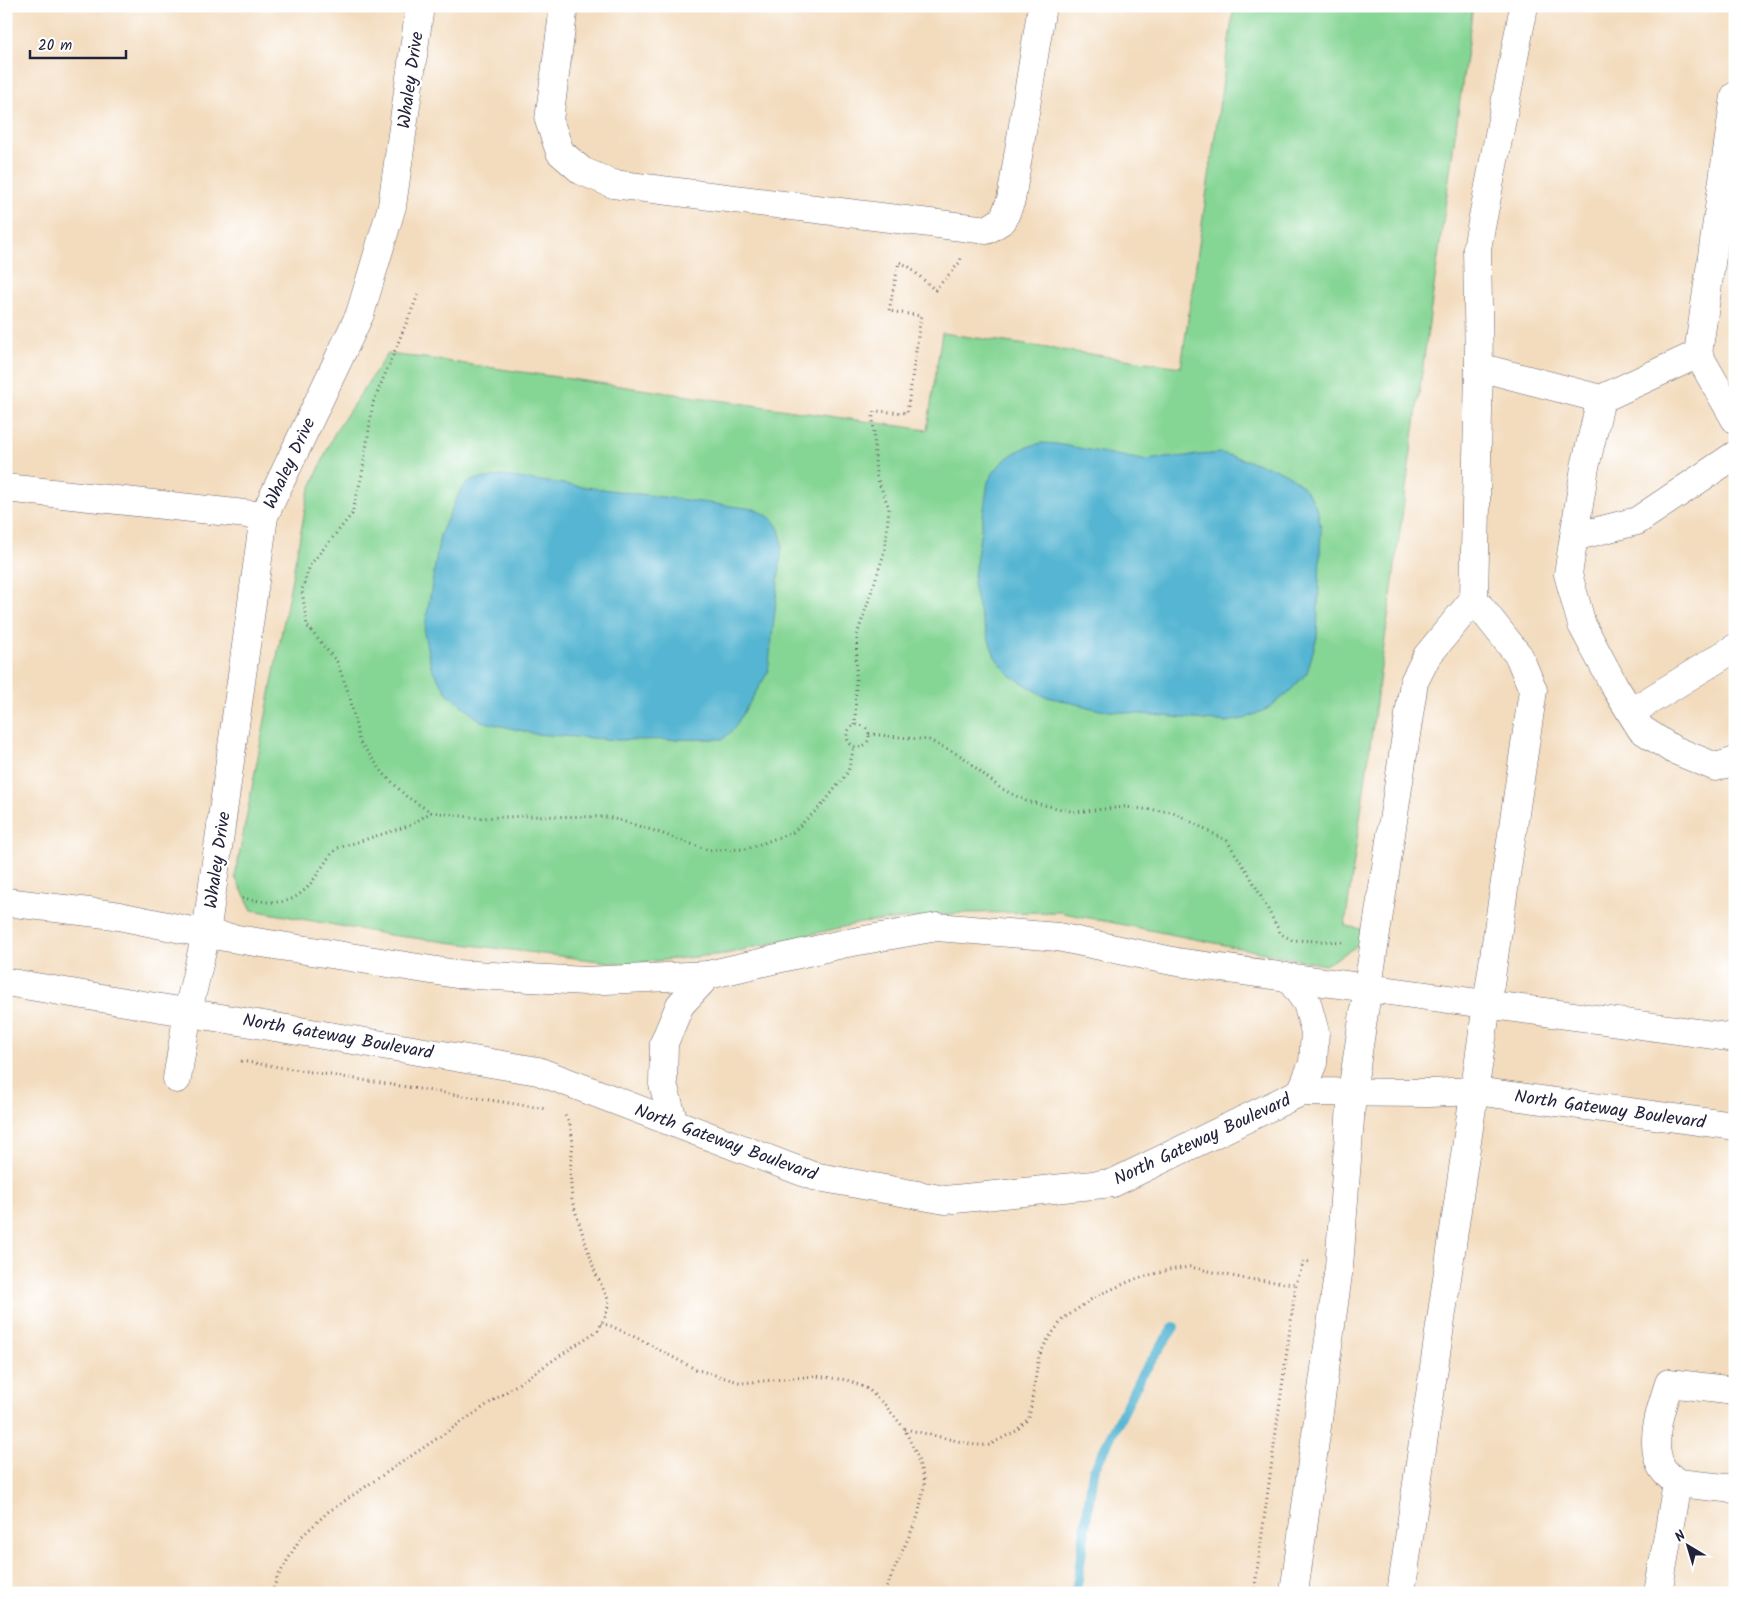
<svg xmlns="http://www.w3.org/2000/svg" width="1741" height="1599" font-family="Kalam,sans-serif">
<rect width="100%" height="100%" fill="#fff"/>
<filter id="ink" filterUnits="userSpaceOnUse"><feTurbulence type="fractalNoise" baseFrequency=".02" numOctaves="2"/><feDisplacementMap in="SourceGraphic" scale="10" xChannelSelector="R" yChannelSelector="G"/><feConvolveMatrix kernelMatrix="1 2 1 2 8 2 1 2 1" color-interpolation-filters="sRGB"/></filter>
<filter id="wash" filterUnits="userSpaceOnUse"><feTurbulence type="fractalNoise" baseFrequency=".0096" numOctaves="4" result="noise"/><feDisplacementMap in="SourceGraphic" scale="20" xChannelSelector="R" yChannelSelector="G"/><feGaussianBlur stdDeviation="1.12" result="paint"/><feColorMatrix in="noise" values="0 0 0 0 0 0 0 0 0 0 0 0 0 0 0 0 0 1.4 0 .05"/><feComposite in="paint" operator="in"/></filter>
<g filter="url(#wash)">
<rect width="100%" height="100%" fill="#f3dcbe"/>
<!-- green -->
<path fill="#85d594" stroke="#547c68" d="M1234 6H1473L1345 926 1362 929 1359 945 1325 965 1059 912 962 913 861 923 725 954 624 964 390 935 252 910 235 877 308 494 334 434 387 354 424 358 927 430 942 333 1181 367Z"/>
<!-- water -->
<g fill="#54b5d2" stroke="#3b6c86">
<path d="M1042 443 1057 444 1143 460 1221 453 1277 469 1290 476 1301 485 1311 497 1318 512 1321 529 1317 637 1307 673 1287 694 1267 709 1244 719 1226 722 1100 710 1044 696 1010 675 995 657 978 607 973 583 988 482C1000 459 1017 448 1042 443Z"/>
<path d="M502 476 754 509C773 516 782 527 782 547L768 672 733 730 723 739 617 740 535 734 481 721 447 693 431 667 424 633 440 535 460 491 471 480Z"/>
</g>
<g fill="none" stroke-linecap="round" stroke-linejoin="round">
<!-- stream -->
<path stroke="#54b5d2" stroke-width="10" d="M1076 1593 1093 1472 1141 1376 1174 1327"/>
</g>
</g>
<g filter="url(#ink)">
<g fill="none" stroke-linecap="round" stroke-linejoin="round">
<defs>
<g id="minor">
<path d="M564 6 549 120 560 152 582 171 613 184 987 230 1003 220 1011 200 1042 6"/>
<path d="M1698 354 1735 96"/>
<path d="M1479 367 1601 399 1698 354 1735 419"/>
<path d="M1601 399 1585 467 1568 574 1582 625 1615 687 1641 729 1672 749 1716 767 1735 761"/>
<path d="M6 488 264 516"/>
<path d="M1574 537 1637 521 1735 455"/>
<path d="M1631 712 1735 648"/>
<path d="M206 934 264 516 360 314 392 206 420 6"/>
<path d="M177 1079 188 1011"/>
<path d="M1677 1483C1672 1478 1664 1473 1661 1466 1649 1441 1661 1408 1669 1383L1735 1391"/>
<path d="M1294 1593 1339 1267 1352 1092 1414 682 1427 656 1474 599 1479 367 1477 248 1524 6"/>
<path d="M1401 1593 1533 690 1519 656 1474 599"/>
<path d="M1658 1593 1677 1483 1735 1489"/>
</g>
<g id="major">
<path d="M6 902 114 915 206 934 456 974 586 981 708 975 842 944 937 927 1058 937 1177 962 1735 1038"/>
<path d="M1289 978 1307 1003 1315 1032 1313 1063 1301 1092"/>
<path d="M6 982 538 1071 813 1176 945 1200 1113 1183 1301 1092 1429 1093 1475 1091 1735 1126"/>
<path d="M188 1011 206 934"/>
<path d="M674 1123 663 1084 664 1043 680 1005 708 975"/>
</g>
</defs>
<!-- minor casing -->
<use href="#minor" stroke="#6b6369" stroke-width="29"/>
<!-- major casing -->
<use href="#major" stroke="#6b6369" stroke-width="29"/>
<!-- path -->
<g stroke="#6b6369" stroke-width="3" stroke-dasharray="1 4" stroke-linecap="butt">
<path d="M418 295 373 403 362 475 352 514 310 565 302 590 307 626 337 662 350 697 359 741 384 774 407 797 431 812 478 818 528 816 608 817 652 830 708 850 747 849 793 832 823 804 848 772 854 747"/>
<circle cx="858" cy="736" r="11"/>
<path d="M855 725 857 635 885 551 889 508 876 475 873 417 875 411 907 413 921 316 889 311 899 262 908 266 935 290 960 262 961 258"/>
<path d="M869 734 929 740 963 757 1000 788 1026 801 1075 812 1124 807 1173 812 1227 841 1250 876 1281 934 1292 940 1345 942"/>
<path d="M242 898C280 905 296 907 319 872 325 863 329 855 338 848L411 825 431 812"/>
<path d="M241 1061 547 1109"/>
<path d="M601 1324 609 1325 639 1339 695 1369 742 1383 815 1376 847 1380 868 1389 885 1405 904 1428 917 1456 925 1482 918 1516 884 1593"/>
<path d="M905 1429 975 1445H989L1016 1431 1029 1418 1039 1356 1048 1339 1063 1319 1096 1296 1135 1279 1168 1270 1190 1267 1246 1279 1296 1284"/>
<path d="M272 1593 277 1578 301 1537 328 1512 598 1330 606 1315 609 1301 595 1272 572 1201 570 1171 573 1143 570 1124 564 1114"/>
<path d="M1254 1593 1296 1284 1304 1261 1310 1262"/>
</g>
<!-- minor -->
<use href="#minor" stroke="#fff" stroke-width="28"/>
<!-- major -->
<use href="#major" stroke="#fff" stroke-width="28"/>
</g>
</g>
<g text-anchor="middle" stroke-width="5" stroke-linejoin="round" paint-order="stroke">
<!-- street labels -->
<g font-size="18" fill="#22223b" stroke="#fff">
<text transform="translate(410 80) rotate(-82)" y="6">Whaley Drive</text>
<text transform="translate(289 463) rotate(-65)" y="6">Whaley Drive</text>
<text transform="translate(217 860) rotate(-82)" y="6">Whaley Drive</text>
<text transform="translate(338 1036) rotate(10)" y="6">North Gateway Boulevard</text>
<text transform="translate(1610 1109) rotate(8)" y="6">North Gateway Boulevard</text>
<text transform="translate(1202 1139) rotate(-25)" y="6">North Gateway Boulevard</text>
<text transform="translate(726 1142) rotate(20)" y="6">North Gateway Boulevard</text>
</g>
</g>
<!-- margin -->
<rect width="1741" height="1599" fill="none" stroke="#fff" stroke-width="25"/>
<!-- north arrow -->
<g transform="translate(1688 1546) rotate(322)" stroke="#ffffff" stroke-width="4" paint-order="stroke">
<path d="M0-4L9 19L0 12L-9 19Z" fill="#22223b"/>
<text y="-8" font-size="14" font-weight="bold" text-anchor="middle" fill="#22223b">N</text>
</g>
<!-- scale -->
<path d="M30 50v8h96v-8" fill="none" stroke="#22223b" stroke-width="2.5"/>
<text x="38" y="50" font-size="15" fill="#22223b" stroke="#ffffff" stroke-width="4" paint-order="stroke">20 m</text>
</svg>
